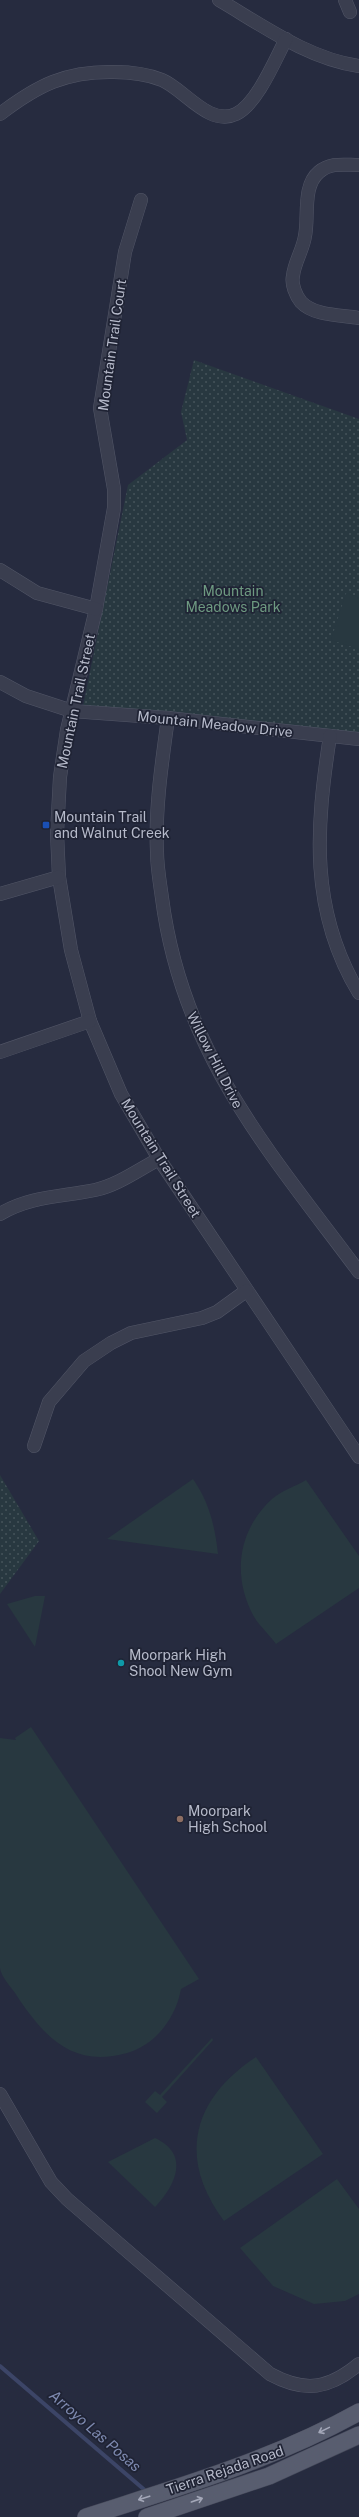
<svg xmlns="http://www.w3.org/2000/svg" width="359" height="2517" font-family="'Public Sans',sans-serif">
<defs>
<pattern id="grass-dots" width="8" height="8" patternUnits="userSpaceOnUse"><rect width="8" height="8" fill="#283840"/><path d="M2 2h.1M6 6h.1" fill="none" stroke="#45535a" stroke-width="1.8" stroke-linecap="round"/></pattern>
</defs>
<rect width="100%" height="100%" fill="#262b3f"/>
<!-- grass -->
<g fill="url(#grass-dots)">
<path d="M194 360 359 419V741L82 711 128 485 187 440 181 412Z"/>
<path d="M0 1475 39 1541 0 1594Z"/>
</g>
<!-- pitch -->
<g fill="#283840">
<path d="M346 593 359 597V649L331 640Z"/>
<path d="M193 1479C209 1502 215 1526 218 1554L107 1539Z"/>
<path d="M306 1480 359 1556V1588L276 1644C269 1634 259 1626 253 1615 232 1575 238 1530 272 1499 281 1491 296 1486 306 1480Z"/>
<path d="M35 1596H45L35 1647 7 1604Z"/>
<path d="M31 1727 199 1979 181 1989C176 2017 156 2045 127 2053 73 2068 45 2038 17 1996 12 1988 1 1977 0 1968 0 1944 0 1919 0 1895 0 1843 0 1790 0 1738L16 1740 15 1738Z"/>
<path d="M212 2038 213 2040 162 2097 167 2102 157 2113 145 2102 155 2091 160 2095Z"/>
<path d="M256 2057 323 2154 224 2221C177 2158 192 2099 256 2057Z"/>
<path d="M155 2138C190 2154 176 2185 155 2207L108 2162Z"/>
<path d="M337 2179 359 2209V2294L345 2301 314 2304 273 2286 240 2248Z"/>
</g>
<g fill="none" stroke-linecap="round" stroke-linejoin="round">
<!-- stream -->
<path stroke="#3c4567" stroke-width="4" d="M0 2366 147 2492"/>
<defs>
<g id="minor">
<path d="M219 0C262 25 308 59 359 66"/>
<path d="M345 0 350 12"/>
<path d="M0 114C38 85 66 71 114 72 130 72 147 74 162 80 184 89 209 127 236 114 257 104 275 60 286 39"/>
<path d="M359 165C344 165 331 162 319 172 302 186 309 217 305 236 303 250 294 263 293 276 291 284 296 296 301 302 314 316 342 315 359 318"/>
<path d="M141 200 125 252 100 408 114 489V508L96 609 67 730 60 777 57 833 59 877 71 950 90 1021 121 1094 159 1159 359 1457"/>
<path d="M0 570 37 593 96 609"/>
<path d="M0 682 26 696 72 711 168 718 359 739"/>
<path d="M168 718C162 762 155 807 157 852 157 867 160 883 162 898 182 1054 269 1151 359 1272"/>
<path d="M330 736C316 827 309 910 359 993"/>
<path d="M0 894 59 877"/>
<path d="M0 1052 90 1021"/>
<path d="M0 1214C30 1196 61 1197 95 1190 118 1185 138 1170 159 1159"/>
<path d="M34 1446 49 1402 84 1361 111 1343 131 1333 202 1318 217 1312 246 1291"/>
<path d="M0 2094 51 2182 67 2199 270 2374C305 2393 329 2389 359 2364"/>
</g>
<g id="major">
<path d="M86 2517C179 2487 273 2460 359 2412"/>
<path d="M147 2517 269 2476 359 2435"/>
</g>
</defs>
<!-- minor casing -->
<use href="#minor" stroke="#525667" stroke-width="14"/>
<!-- major casing -->
<use href="#major" stroke="#434758" stroke-width="18"/>
<!-- minor -->
<use href="#minor" stroke="#3a3e4f" stroke-width="13"/>
<!-- major -->
<use href="#major" stroke="#585d6f" stroke-width="17"/>
</g>
<!-- one-way arrows -->
<defs><path id="oneway-shaft" d="M-6 0H5M1.5-3L5.5 0L1.5 3" fill="none" stroke-width="1.6" stroke-linecap="round" stroke-linejoin="round"/></defs>
<g stroke="#a3a7b8">
<use href="#oneway-shaft" transform="translate(324 2430) rotate(154)"/>
<use href="#oneway-shaft" transform="translate(144 2498) rotate(162)"/>
<use href="#oneway-shaft" transform="translate(197 2500) rotate(-19)"/>
</g>
<!-- markers -->
<rect fill="#1a4fb4" stroke="#1f2334" stroke-width="1.5" x="42" y="821" width="8" height="8" rx="2"/>
<circle fill="#0f9aa8" stroke="#1f2334" stroke-width="1.5" cx="121" cy="1663" r="4"/>
<circle fill="#8d6e63" stroke="#1f2334" stroke-width="1.5" cx="180" cy="1819" r="4"/>
<g text-anchor="middle" stroke-width="3.5" stroke-linejoin="round" paint-order="stroke">
<!-- street labels -->
<g font-size="14" fill="#b6baca" stroke="#1f2334">
<text transform="translate(112 345) rotate(-82)" y="5">Mountain Trail Court</text>
<text transform="translate(76 701) rotate(-78)" y="5">Mountain Trail Street</text>
<text transform="translate(215 724) rotate(6)" y="5">Mountain Meadow Drive</text>
<text transform="translate(215 1060) rotate(63)" y="5">Willow Hill Drive</text>
<text transform="translate(161 1158) rotate(58)" y="5">Mountain Trail Street</text>
<text transform="translate(225 2470) rotate(-19)" y="5">Tierra Rejada Road</text>
</g>
<!-- park labels -->
<g font-size="14" fill="#6e9a81" stroke="#1f2334">
<text x="233" y="596">Mountain<tspan x="233" dy="16">Meadows Park</tspan></text>
</g>
<!-- poi labels -->
<g font-size="14" fill="#b6baca" stroke="#1f2334" text-anchor="start">
<text x="54" y="822">Mountain Trail<tspan x="54" dy="16">and Walnut Creek</tspan></text>
<text x="129" y="1660">Moorpark High<tspan x="129" dy="16">Shool New Gym</tspan></text>
<text x="188" y="1816">Moorpark<tspan x="188" dy="16">High School</tspan></text>
</g>
<!-- water labels -->
<g font-size="15" font-style="italic" fill="#7e8ab0" stroke="#1f2334">
<text transform="translate(95 2431) rotate(41)" y="5">Arroyo Las Posas</text>
</g>
</g>
</svg>
